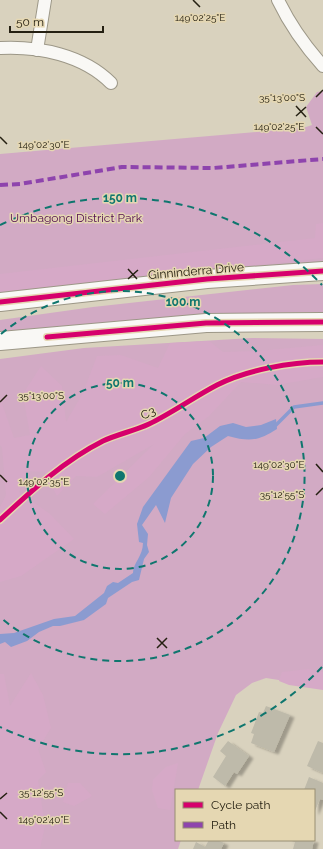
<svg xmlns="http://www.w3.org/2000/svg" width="323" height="849" font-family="Raleway,sans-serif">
<defs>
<filter id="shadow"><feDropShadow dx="4.5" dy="2.5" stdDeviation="1" flood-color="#0004"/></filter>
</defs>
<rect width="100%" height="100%" fill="#d9d2be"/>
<!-- green -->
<g fill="#d2aac4">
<path d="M323 91V266L0 296V154L303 128 312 125 306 107 317 92Z"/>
<path d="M323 284V312L212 314 0 336V320L93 307 293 285Z"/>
<path d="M252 338 323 339V687L266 678 252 683 236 695 218 733 198 790H176V840H181L178 849H0V359L84 348Z"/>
</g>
<!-- forest -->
<g fill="#d6a9c7">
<path d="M323 223V258L0 292V274L315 238 316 224Z"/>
<path d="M209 341 223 352 257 351 323 345V377L277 385 241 382 209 416 185 434 149 477 105 514 93 504 154 444 97 477 76 476 57 496 45 472 26 471 19 492 50 514 74 539 21 576 0 582V507L6 495 2 447 0 445V398L14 438 30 435 23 394 41 366 62 386 66 422 83 393 97 356 121 355 158 368 170 343Z"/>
<path d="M308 669 323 672V690L289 685 279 681 282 672Z"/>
<path d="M31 673 43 695 51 728 38 749 46 772 38 780 45 826 40 849H0V674H4L10 706Z"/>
<path d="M178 763 170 810 158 808 152 790 153 780 166 767Z"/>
<path d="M68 783H80L92 796 74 806 63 802Z"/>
</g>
<!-- water -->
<path fill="#8b9bd0" d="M276 419 277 429C258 441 250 442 228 436L211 447 193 464 171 498 165 523 156 505 142 525 148 534 147 545 149 552 144 559 139 580 132 582 108 598 106 604 84 620 60 626H53L39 632 27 641 11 647 5 642 0 644V634L14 633 54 619 75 616 104 593 107 586 113 582 118 583 133 573C133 563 143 556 143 543L139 542 137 524 143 507 191 441 204 438 220 426 233 423 246 427 261 425Z"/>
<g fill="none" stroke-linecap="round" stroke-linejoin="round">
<!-- stream -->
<path stroke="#8b9bd0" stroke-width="3.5" d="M274 427 294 407 323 403"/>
</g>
<!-- building -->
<g fill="#bebaaa" filter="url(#shadow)">
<path d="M266 706 290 715 274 752 251 743 254 734 251 733 259 712 263 713Z"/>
<path d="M228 741 249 756 237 774 234 772 225 786 213 777 226 756 220 751Z"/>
<path d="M318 741 323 743V773L307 766Z"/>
<path d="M309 777 323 783V800L320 799 314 813V790H304Z"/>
<path d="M209 840H217L224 843 221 849H193L196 842 205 847Z"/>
<path d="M288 840H314L312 849H293L295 842Z"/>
</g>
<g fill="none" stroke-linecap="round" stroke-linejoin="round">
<defs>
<g id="street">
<path d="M278 0C290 25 304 45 323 66"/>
<path d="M0 48C39 46 83 55 111 83"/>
<path d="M37 50 45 0"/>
</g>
<g id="secondary">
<path d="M0 302 207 279 323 271"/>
<path d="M0 341 206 323 323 322"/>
</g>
</defs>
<!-- street casing -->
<use href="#street" stroke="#9c9787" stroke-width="14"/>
<!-- secondary casing -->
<use href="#secondary" stroke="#9c9787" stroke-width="20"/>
<!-- street -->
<use href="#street" stroke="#f9f8f5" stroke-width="12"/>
<!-- secondary -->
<use href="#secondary" stroke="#f9f8f5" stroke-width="18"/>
<!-- quiet -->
<path stroke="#8e44ad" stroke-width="4" stroke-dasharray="8 4" stroke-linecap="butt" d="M0 185 20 184 122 167 213 168 323 159"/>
<defs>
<g id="cycleway">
<path d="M0 302 207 279 323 271"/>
<path d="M47 337 206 323 323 322"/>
<path d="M0 520C31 491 65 460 103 441 118 434 134 431 149 424 172 413 194 397 217 385 246 370 291 362 323 362"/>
</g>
</defs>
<!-- cycleway casing -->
<use href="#cycleway" stroke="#e5d7b2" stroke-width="8"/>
<!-- cycleway -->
<use href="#cycleway" stroke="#d6006c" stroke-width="5"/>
</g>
<!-- ticks -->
<path fill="none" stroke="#252012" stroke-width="1.5" d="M193 0 200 7M316 97 323 90M296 106 306 117M296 116 306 107M316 127 323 134M0 137 7 144M128 269 137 279M128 279 138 270M0 402 7 395M316 464 323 472M0 475 7 482M316 495 323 488M157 638 167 648M157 648 167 638M0 799 7 793M0 812 7 819"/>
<!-- distance rings -->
<g fill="none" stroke="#0f766e" stroke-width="2" stroke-dasharray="7 5">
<circle cx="120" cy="476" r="93"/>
<path d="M1 334A185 185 0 1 1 1 618"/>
<path d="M322 667A278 278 0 0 1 0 727M0 225A278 278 0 0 1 322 285"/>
</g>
<g text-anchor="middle" stroke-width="3" stroke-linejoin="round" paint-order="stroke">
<!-- park labels -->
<g font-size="12" fill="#510b50" stroke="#e5d7b2">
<text x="76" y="222">Umbagong District Park</text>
</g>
<!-- street labels -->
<g font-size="12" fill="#252012" stroke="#e5d7b2">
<text transform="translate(196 271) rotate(-5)" y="4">Ginninderra Drive</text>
<text transform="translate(148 413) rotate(-27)" y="4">C3</text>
</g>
</g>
<g font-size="10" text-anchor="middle" fill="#252012" stroke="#e5d7b2" stroke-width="3" stroke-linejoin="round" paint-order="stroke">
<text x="200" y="21">149°02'25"E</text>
<text x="282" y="101">35°13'00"S</text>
<text x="279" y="130">149°02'25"E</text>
<text x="44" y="148">149°02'30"E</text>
<text x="41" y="399">35°13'00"S</text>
<text x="279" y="468">149°02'30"E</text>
<text x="44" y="485">149°02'35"E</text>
<text x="282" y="498">35°12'55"S</text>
<text x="41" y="796">35°12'55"S</text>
<text x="44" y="823">149°02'40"E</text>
</g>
<circle cx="120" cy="476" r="6" fill="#0f766e" stroke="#e5d7b2" stroke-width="2"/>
<g font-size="12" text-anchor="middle" font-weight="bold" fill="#0f766e" stroke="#e5d7b2" stroke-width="3" stroke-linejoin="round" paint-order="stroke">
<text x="120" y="202">150 m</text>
<text x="183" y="306">100 m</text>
<text x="120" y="387">50 m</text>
</g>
<!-- legend -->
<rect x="175" y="789" width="140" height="52" fill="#e5d7b2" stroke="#988e72"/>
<rect x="183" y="802" width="20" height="6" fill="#d6006c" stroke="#988e72"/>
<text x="211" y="809" font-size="12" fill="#252012">Cycle path</text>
<rect x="183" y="822" width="20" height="6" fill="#8e44ad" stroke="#988e72"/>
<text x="211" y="829" font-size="12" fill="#252012">Path</text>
<!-- scale -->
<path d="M10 26v6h93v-6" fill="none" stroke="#252012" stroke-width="2"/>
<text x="16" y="26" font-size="12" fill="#252012" stroke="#e5d7b2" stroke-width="3" paint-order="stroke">50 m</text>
</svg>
